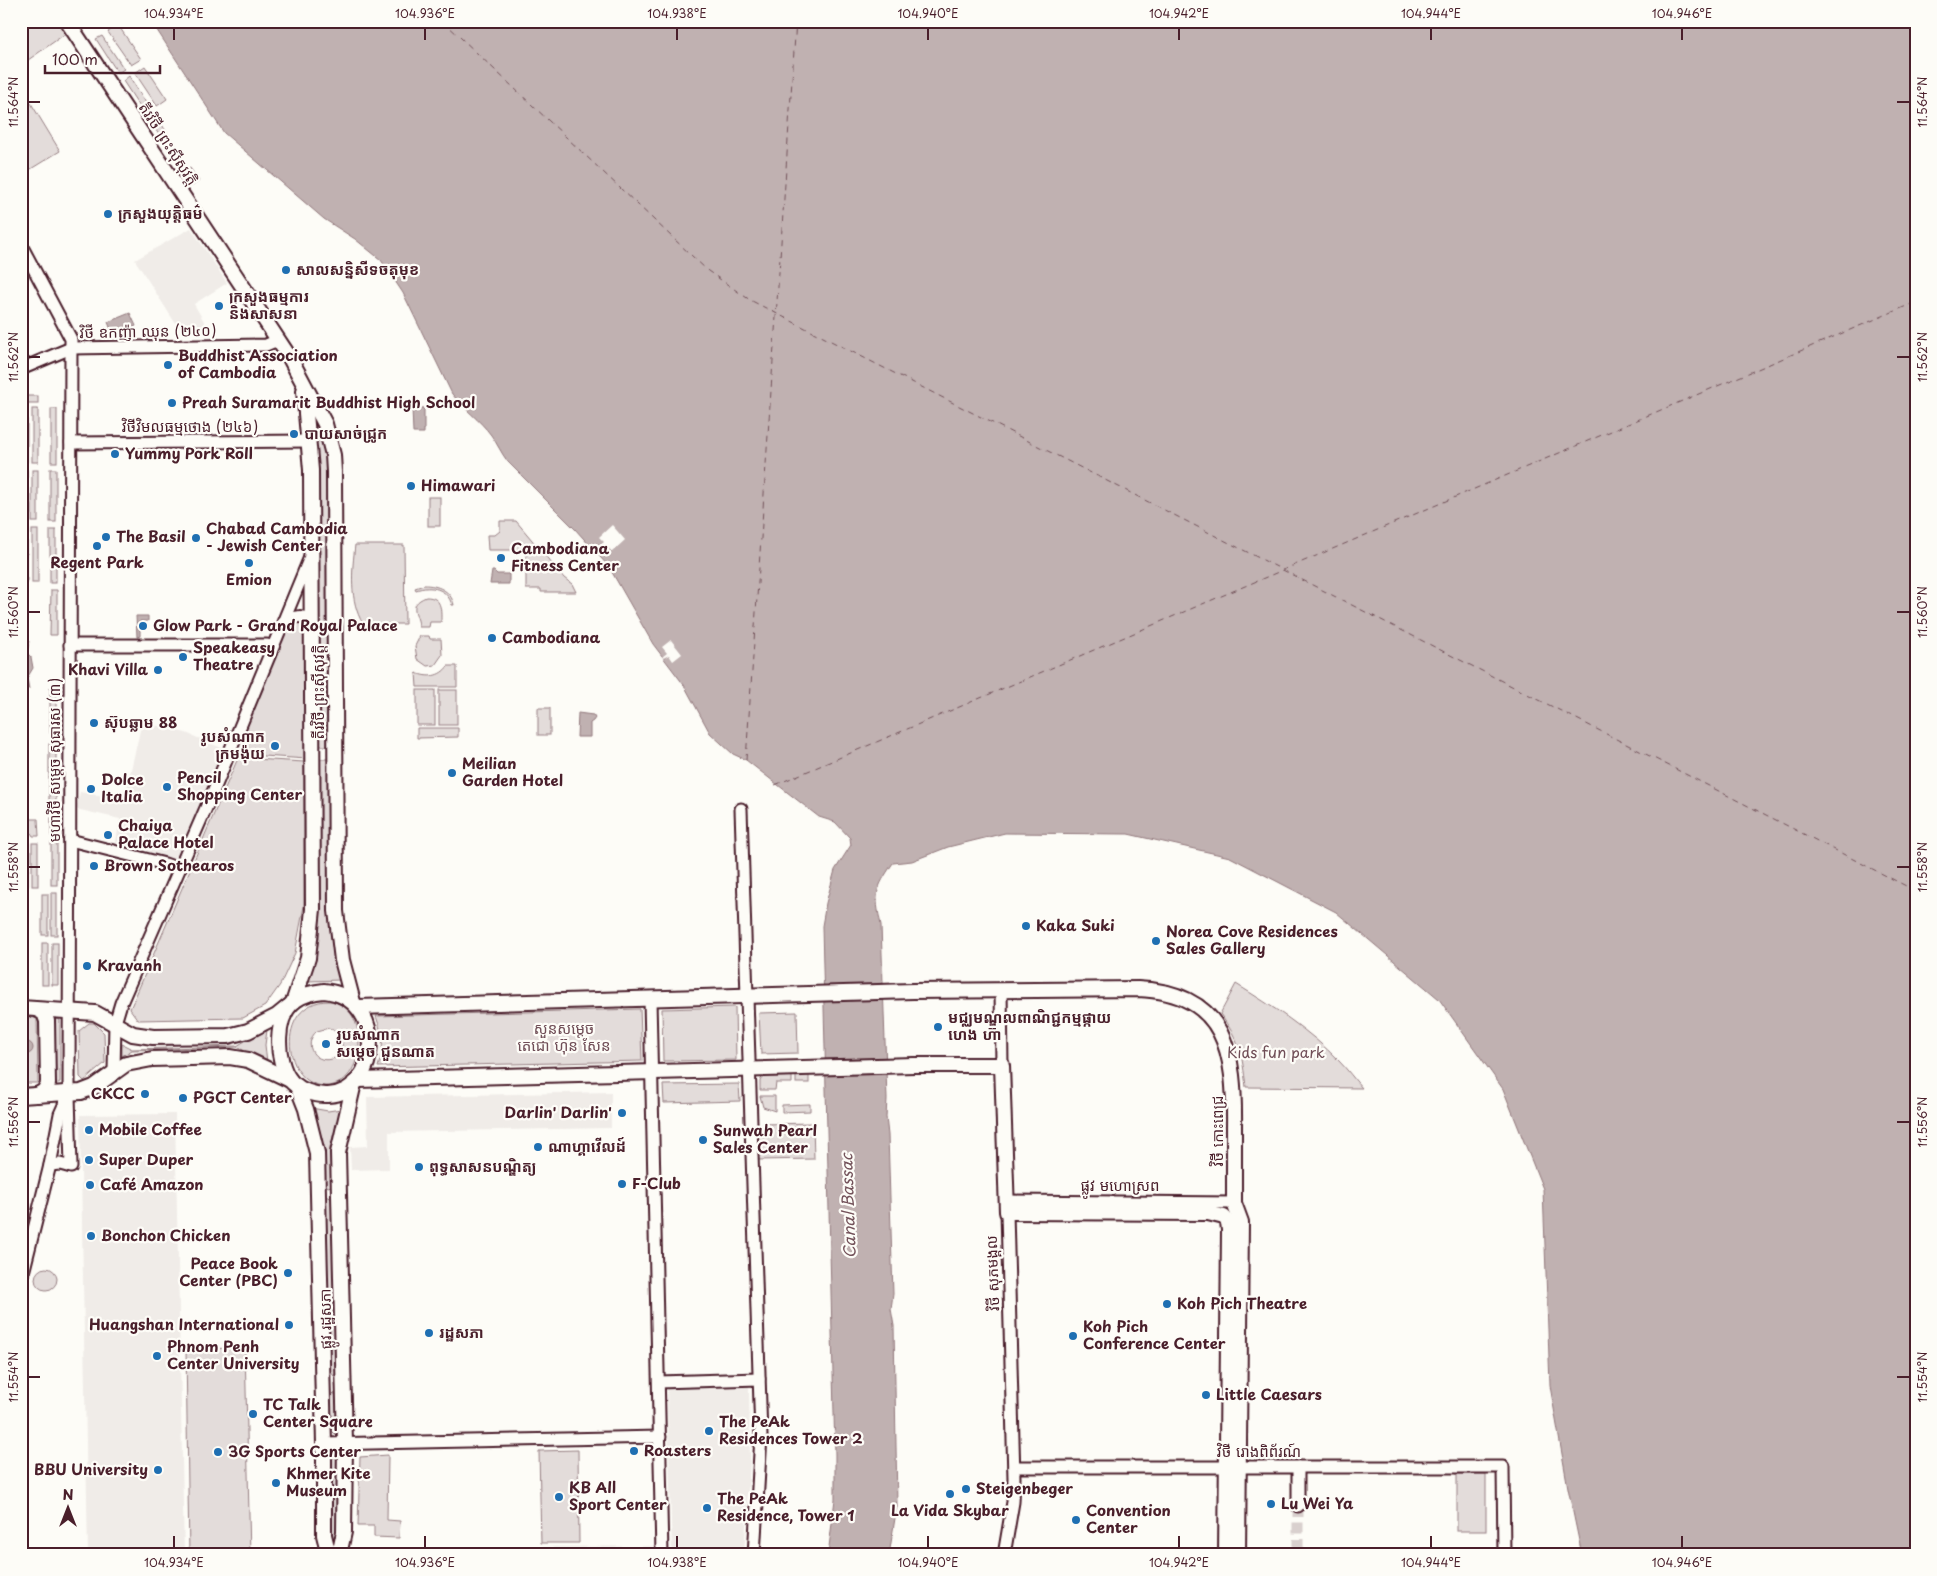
<svg xmlns="http://www.w3.org/2000/svg" width="1937" height="1576" font-family="'Playpen Sans','Noto Sans Khmer',sans-serif">
<rect width="100%" height="100%" fill="#fdfcf7"/>
<filter id="ink" filterUnits="userSpaceOnUse"><feTurbulence type="fractalNoise" baseFrequency=".02" numOctaves="2"/><feDisplacementMap in="SourceGraphic" scale="10" xChannelSelector="R" yChannelSelector="G"/><feConvolveMatrix kernelMatrix="1 2 1 2 8 2 1 2 1" color-interpolation-filters="sRGB"/></filter>
<g filter="url(#ink)">
<!-- built -->
<g fill="#f0ece8">
<path d="M191 228 227 283 194 304 210 332H181L135 260Z"/>
<path d="M142 722 186 733 224 749 177 860 115 846 120 819 76 809 80 792 124 800Z"/>
<path d="M611 1092V1128L389 1132V1169L351 1170 350 1147 368 1146 367 1097Z"/>
<path d="M175 1114 184 1555H88L80 1115Z"/>
<path d="M749 1386 750 1461 744 1555H672L667 1388Z"/>
<path d="M666 1546V1555H526V1547Z"/>
<rect x="1254" y="1551" width="185" height="4"/>
</g>
<!-- green -->
<g fill="#e3dcda" stroke="#967e82" fill-rule="evenodd">
<path d="M21 21H57L65 34 21 65Z"/>
<path d="M118 25 141 59 131 65 108 32Z"/>
<path d="M102 36 124 69 118 73 96 39Z"/>
<path d="M145 66 167 99 157 106 135 73Z"/>
<path d="M129 76 150 109 144 113 123 81Z"/>
<path d="M23 90 60 151 21 175V91Z"/>
<path d="M159 120 184 160 178 164 152 124Z"/>
<path d="M190 168 199 181 192 186 183 172Z"/>
<rect x="21" y="396" width="17" height="7"/>
<rect x="21" y="409" width="6" height="53"/>
<rect x="32" y="409" width="6" height="53"/>
<rect x="51" y="409" width="6" height="53"/>
<path d="M314 415 325 441 328 469 327 746H318L319 469 312 416Z"/>
<rect x="50" y="469" width="6" height="53"/>
<rect x="21" y="470" width="6" height="53"/>
<rect x="32" y="470" width="6" height="52"/>
<rect x="428" y="497" width="12" height="29"/>
<path d="M500 521H516L564 578 572 584 576 592H541V589H526V550H488L487 535H495L500 531Z"/>
<rect x="21" y="530" width="6" height="53"/>
<rect x="32" y="530" width="6" height="53"/>
<rect x="50" y="530" width="6" height="53"/>
<path d="M355 545H404L405 624H363C349 600 352 571 355 545Z"/>
<path d="M424 585C437 585 451 590 454 605H452C447 588 431 585 416 590L415 588Z"/>
<path d="M51 590H57V635H50Z"/>
<path d="M426 597C442 597 441 609 441 622H430L429 627H419C419 614 406 605 426 597Z"/>
<path d="M291 620 304 623 308 626 307 759 234 754 287 623Z"/>
<path d="M420 636H429L430 639H441L442 655 435 665 427 666 417 659 415 646Z"/>
<path d="M448 666H457V687H417L416 673C428 678 440 677 448 666Z"/>
<rect x="50" y="688" width="6" height="45"/>
<rect x="417" y="690" width="18" height="35"/>
<rect x="439" y="690" width="18" height="35"/>
<rect x="538" y="708" width="12" height="27"/>
<path d="M417 728H458V737L417 738Z"/>
<rect x="49" y="744" width="7" height="67"/>
<path d="M238 758 304 762V906L295 953 280 985 265 1006 243 1018 138 1020 130 1009Z"/>
<path d="M318 759H328L329 912 334 961 340 980 308 981 315 960 319 939Z"/>
<rect x="51" y="818" width="6" height="18"/>
<path d="M25 819H38L39 836H33L30 831 25 827Z"/>
<rect x="21" y="843" width="7" height="43"/>
<rect x="32" y="843" width="6" height="43"/>
<rect x="51" y="843" width="6" height="42"/>
<rect x="51" y="893" width="6" height="42"/>
<rect x="42" y="894" width="6" height="41"/>
<rect x="42" y="943" width="6" height="42"/>
<rect x="52" y="943" width="6" height="42"/>
<path d="M1236 984C1272 1006 1309 1030 1339 1061 1347 1069 1354 1079 1362 1088L1246 1087C1242 1054 1240 1041 1220 1014Z"/>
<path d="M329 1001C372 1005 367 1087 325 1086 281 1085 275 1001 329 1001ZM329 1028C339 1032 343 1038 342 1049L335 1058C316 1066 301 1045 317 1031Z"/>
<path d="M735 1007 736 1060 663 1061 662 1009Z"/>
<path d="M640 1009 642 1061 378 1067C385 1045 383 1037 376 1016Z"/>
<path d="M797 1012 798 1053 761 1054 759 1013Z"/>
<path d="M21 1017 37 1018 38 1083H21Z"/>
<path d="M58 1019 60 1020V1082L58 1083 55 1082V1020Z"/>
<path d="M89 1023H94L104 1033 105 1063 84 1081 80 1077 79 1031Z"/>
<path d="M264 1029 267 1030 265 1045 267 1062 237 1047 132 1050 122 1056V1044L132 1049 237 1046Z"/>
<path d="M792 1075V1083H776L775 1090H760V1081L763 1076Z"/>
<rect x="796" y="1075" width="13" height="8"/>
<path d="M739 1084 740 1101 664 1103 663 1085Z"/>
<path d="M760 1096H775V1111L763 1107Z"/>
<path d="M810 1104V1111L782 1112V1105Z"/>
<path d="M311 1108 328 1111 341 1109 330 1147 331 1185 329 1187 324 1185 323 1147Z"/>
<path d="M813 1123 814 1159 758 1160 757 1130 763 1129V1124Z"/>
<path d="M327 1197H329L332 1200 337 1371 334 1376 330 1371 325 1199Z"/>
<circle cx="46" cy="1279" r="11"/>
<path d="M245 1348 250 1555H189L186 1349Z"/>
<path d="M334 1393C339 1399 340 1429 335 1434L331 1430 330 1397Z"/>
<path d="M578 1450 579 1543H541L539 1451Z"/>
<path d="M335 1453 338 1455 337 1548H332L331 1456Z"/>
<path d="M388 1455 387 1520 400 1521 399 1538 374 1537V1526H358L360 1457Z"/>
<rect x="1457" y="1474" width="29" height="57"/>
</g>
<!-- water -->
<g fill="#c0b1b1" stroke="#91777b">
<path d="M151 21H1916V1555H1582L1568 1488 1550 1386 1543 1189 1503 1089 1439 999 1336 912 1230 857 1128 834 1005 833 948 847 912 861 893 863C875 890 874 893 881 925L887 1099 886 1117 888 1135 893 1294 891 1309 894 1326 897 1506 889 1555H828L835 1499V1454L822 926 826 903 835 870 851 845 850 838 835 822 819 817 746 760 733 754 710 733 684 685 653 644 609 567 575 529 508 462C501 453 497 443 491 435 480 420 464 409 452 394L403 293 381 260 355 239 324 219 224 133Z"/>
<path d="M130 313 136 326 113 335 108 322Z"/>
<path d="M412 408H424V433H413Z"/>
<path d="M492 571H494L497 574H509V584H490Z"/>
<path d="M136 616H148V621H140V636L137 637Z"/>
<path d="M21 640 24 643 29 641 27 653 31 657 33 668 27 678 29 689 25 688 21 691Z"/>
<path d="M578 713 593 715 595 718 593 721 590 723V737H577Z"/>
<circle cx="27" cy="1048" r="6"/>
</g>
<!-- pier -->
<g fill="#fdfcf7">
<path d="M612 525 625 540 612 552 606 545 597 552 595 550 604 542 599 537Z"/>
<path d="M671 640 682 654 673 661 669 655 663 658 662 657 667 653 662 647Z"/>
</g>
<g fill="none" stroke-linecap="round" stroke-linejoin="round">
<!-- ferry -->
<g stroke="#73525a" stroke-width="1" stroke-dasharray="6 5" stroke-linecap="butt">
<path d="M443 21 708 271 750 300 1916 891"/>
<path d="M746 760 796 21"/>
<path d="M775 785 1916 302"/>
</g>
<!-- minor-tunnel -->
<path stroke="#d9d0ce" stroke-width="11" stroke-dasharray="11 5.5" stroke-linecap="butt" d="M1298 1506V1555"/>
<defs>
<g id="minor">
<path d="M21 245 71 339 69 1094 60 1114 50 1165 21 1281"/>
<path d="M21 369 71 348 266 345 278 340"/>
<path d="M71 443 309 441"/>
<path d="M284 622C294 616 305 613 312 624"/>
<path d="M70 645H267L273 647"/>
<path d="M741 809 761 1436 754 1555"/>
<path d="M70 840 165 864 179 869"/>
<path d="M1001 990 1002 1065"/>
<path d="M650 999 662 1555"/>
<path d="M114 1071 115 1023 121 1003 216 785 310 557"/>
<path d="M50 1165 60 1164 71 1167 69 1095"/>
<path d="M1007 1201 1234 1203"/>
<path d="M659 1382 759 1379"/>
<path d="M324 1444 660 1437"/>
<path d="M1014 1467H1503L1504 1555"/>
<path d="M1298 1506V1467"/>
<path d="M1004 1555 1013 1502 1014 1478 1007 1212"/>
</g>
<g id="major">
<path d="M67 21 290 358 325 424 333 455 334 472 336 911 342 960 353 1002"/>
<path d="M324 991C388 997 381 1093 328 1095 316 1096 298 1090 290 1080 275 1061 274 1015 296 1000 304 994 314 992 324 991Z"/>
<path d="M294 1000 308 958 313 909 311 470 304 391"/>
<path d="M358 1007 913 991 1138 989C1227 993 1235 1053 1234 1127 1234 1152 1234 1177 1234 1203L1241 1222 1238 1555"/>
<path d="M21 1008 95 1013 133 1034 153 1037 228 1036 248 1031 277 1016 288 1007"/>
<path d="M358 1080 914 1065H1002L1007 1212 1208 1213 1224 1217 1228 1222 1229 1230 1226 1555"/>
<path d="M297 1086 306 1109 317 1153 324 1444V1535L329 1555"/>
<path d="M37 1095 44 1091 48 1084 47 1021 44 1013 38 1010"/>
<path d="M21 1096 81 1092 94 1087 126 1064 152 1059 230 1057 248 1060 290 1080"/>
<path d="M339 1555 344 1532 345 1443 338 1153 354 1083"/>
</g>
</defs>
<!-- minor casing -->
<use href="#minor" stroke="#4a1f2b" stroke-width="15"/>
<!-- major casing -->
<use href="#major" stroke="#4a1f2b" stroke-width="18"/>
<!-- minor -->
<use href="#minor" stroke="#fdfcf7" stroke-width="11"/>
<!-- major -->
<use href="#major" stroke="#fdfcf7" stroke-width="14"/>
</g>
</g>
<!-- ticks -->
<path fill="none" stroke="#4a1f2b" stroke-width="2" d="M174 28V40M425 28V40M677 28V40M928 28V40M1179 28V40M1431 28V40M1682 28V40M28 102H40M1897 102H1910M28 357H40M1897 357H1910M28 612H40M1897 612H1910M28 867H40M1897 867H1910M28 1122H40M1897 1122H1910M28 1377H40M1897 1377H1910M174 1536V1548M425 1536V1548M677 1536V1548M928 1536V1548M1179 1536V1548M1431 1536V1548M1682 1536V1548"/>
<!-- markers -->
<g fill="#1f6fb2" stroke="#fdfcf7" stroke-width="2">
<circle cx="108" cy="214" r="5"/>
<circle cx="286" cy="270" r="5"/>
<circle cx="219" cy="306" r="5"/>
<circle cx="168" cy="365" r="5"/>
<circle cx="172" cy="403" r="5"/>
<circle cx="294" cy="434" r="5"/>
<circle cx="115" cy="454" r="5"/>
<circle cx="411" cy="486" r="5"/>
<circle cx="106" cy="537" r="5"/>
<circle cx="196" cy="538" r="5"/>
<circle cx="97" cy="546" r="5"/>
<circle cx="501" cy="558" r="5"/>
<circle cx="249" cy="563" r="5"/>
<circle cx="143" cy="626" r="5"/>
<circle cx="492" cy="638" r="5"/>
<circle cx="183" cy="657" r="5"/>
<circle cx="158" cy="670" r="5"/>
<circle cx="94" cy="723" r="5"/>
<circle cx="275" cy="746" r="5"/>
<circle cx="452" cy="773" r="5"/>
<circle cx="167" cy="787" r="5"/>
<circle cx="91" cy="789" r="5"/>
<circle cx="108" cy="835" r="5"/>
<circle cx="94" cy="866" r="5"/>
<circle cx="1026" cy="926" r="5"/>
<circle cx="1156" cy="941" r="5"/>
<circle cx="87" cy="966" r="5"/>
<circle cx="938" cy="1027" r="5"/>
<circle cx="326" cy="1044" r="5"/>
<circle cx="145" cy="1094" r="5"/>
<circle cx="183" cy="1098" r="5"/>
<circle cx="622" cy="1113" r="5"/>
<circle cx="89" cy="1130" r="5"/>
<circle cx="703" cy="1140" r="5"/>
<circle cx="538" cy="1147" r="5"/>
<circle cx="89" cy="1160" r="5"/>
<circle cx="419" cy="1167" r="5"/>
<circle cx="622" cy="1184" r="5"/>
<circle cx="90" cy="1185" r="5"/>
<circle cx="91" cy="1236" r="5"/>
<circle cx="288" cy="1273" r="5"/>
<circle cx="1167" cy="1304" r="5"/>
<circle cx="289" cy="1325" r="5"/>
<circle cx="429" cy="1333" r="5"/>
<circle cx="1073" cy="1336" r="5"/>
<circle cx="157" cy="1356" r="5"/>
<circle cx="1206" cy="1395" r="5"/>
<circle cx="253" cy="1414" r="5"/>
<circle cx="709" cy="1431" r="5"/>
<circle cx="634" cy="1451" r="5"/>
<circle cx="218" cy="1452" r="5"/>
<circle cx="158" cy="1470" r="5"/>
<circle cx="276" cy="1483" r="5"/>
<circle cx="966" cy="1489" r="5"/>
<circle cx="950" cy="1494" r="5"/>
<circle cx="559" cy="1497" r="5"/>
<circle cx="1271" cy="1504" r="5"/>
<circle cx="707" cy="1508" r="5"/>
<circle cx="1076" cy="1520" r="5"/>
</g>
<g text-anchor="middle" stroke-width="4.5" stroke-linejoin="round" paint-order="stroke">
<!-- street labels -->
<g font-size="15" fill="#4a1f2b" stroke="#fdfcf7">
<text transform="translate(168 144) rotate(57)" y="5">តីរវិថី ព្រះស៊ីសុវត្តិ</text>
<text transform="translate(148 332) rotate(-1)" y="5">វិថី ឧកញ៉ា ឈុន (២៤០)</text>
<text x="190" y="432">វិថីវិមលធម្មថោង (២៤៦)</text>
<text transform="translate(319 692) rotate(-90)" y="5">តីរវិថី ព្រះស៊ីសុវត្តិ</text>
<text transform="translate(55 760) rotate(-90)" y="5">មហាវិថី សម្តេច សុធារស (៣)</text>
<text transform="translate(1218 1131) rotate(-90)" y="5">វិថី កោះពេជ្រ</text>
<text x="1120" y="1191">ផ្លូវ មហោស្រព</text>
<text transform="translate(993 1273) rotate(-92)" y="5">វិថី សុភមង្គល</text>
<text transform="translate(326 1319) rotate(-91)" y="5">ផ្លូវ រដ្ឋសភា</text>
<text x="1259" y="1457">វិថី រោងពិព័រណ៍</text>
</g>
<!-- poi labels -->
<g font-size="15" font-weight="bold" fill="#4a1f2b" stroke="#fdfcf7" text-anchor="start">
<text x="118" y="219">ក្រសួងយុត្ដិធម៌</text>
<text x="296" y="275">សាលសន្និសីទចតុមុខ</text>
<text x="229" y="302">ក្រសួងធម្មការ<tspan x="229" dy="17">និងសាសនា</tspan></text>
<text x="178" y="361">Buddhist Association<tspan x="178" dy="17">of Cambodia</tspan></text>
<text x="182" y="408">Preah Suramarit Buddhist High School</text>
<text x="304" y="439">បាយសាច់ជ្រូក</text>
<text x="125" y="459">Yummy Pork Roll</text>
<text x="421" y="491">Himawari</text>
<text x="206" y="534">Chabad Cambodia<tspan x="206" dy="17">- Jewish Center</tspan></text>
<text x="116" y="542">The Basil</text>
<text x="511" y="554">Cambodiana<tspan x="511" dy="17">Fitness Center</tspan></text>
<text x="97" y="568" text-anchor="middle">Regent Park</text>
<text x="249" y="585" text-anchor="middle">Emion</text>
<text x="153" y="631">Glow Park - Grand Royal Palace</text>
<text x="502" y="643">Cambodiana</text>
<text x="193" y="653">Speakeasy<tspan x="193" dy="17">Theatre</tspan></text>
<text x="148" y="675" text-anchor="end">Khavi Villa</text>
<text x="104" y="728">ស៊ុបឆ្លាម 88</text>
<text x="265" y="742" text-anchor="end">រូបសំណាក<tspan x="265" dy="17">ក្រមង៉ុយ</tspan></text>
<text x="462" y="769">Meilian<tspan x="462" dy="17">Garden Hotel</tspan></text>
<text x="177" y="783">Pencil<tspan x="177" dy="17">Shopping Center</tspan></text>
<text x="101" y="785">Dolce<tspan x="101" dy="17">Italia</tspan></text>
<text x="118" y="831">Chaiya<tspan x="118" dy="17">Palace Hotel</tspan></text>
<text x="104" y="871">Brown Sothearos</text>
<text x="1036" y="931">Kaka Suki</text>
<text x="1166" y="937">Norea Cove Residences<tspan x="1166" dy="17">Sales Gallery</tspan></text>
<text x="97" y="971">Kravanh</text>
<text x="948" y="1023">មជ្ឈមណ្ឌលពាណិជ្ជកម្មផ្កាយ<tspan x="948" dy="17">ហេង ហ៊ា</tspan></text>
<text x="336" y="1040">រូបសំណាក<tspan x="336" dy="17">សម្ដេច ជួនណាត</tspan></text>
<text x="135" y="1099" text-anchor="end">CKCC</text>
<text x="193" y="1103">PGCT Center</text>
<text x="612" y="1118" text-anchor="end">Darlin' Darlin'</text>
<text x="99" y="1135">Mobile Coffee</text>
<text x="713" y="1136">Sunwah Pearl<tspan x="713" dy="17">Sales Center</tspan></text>
<text x="548" y="1152">ណាហ្គាវើលដ៍</text>
<text x="99" y="1165">Super Duper</text>
<text x="429" y="1172">ពុទ្ធសាសនបណ្ឌិត្យ</text>
<text x="632" y="1189">F-Club</text>
<text x="100" y="1190">Café Amazon</text>
<text x="101" y="1241">Bonchon Chicken</text>
<text x="278" y="1269" text-anchor="end">Peace Book<tspan x="278" dy="17">Center (PBC)</tspan></text>
<text x="1177" y="1309">Koh Pich Theatre</text>
<text x="279" y="1330" text-anchor="end">Huangshan International</text>
<text x="1083" y="1332">Koh Pich<tspan x="1083" dy="17">Conference Center</tspan></text>
<text x="439" y="1338">រដ្ឋសភា</text>
<text x="167" y="1352">Phnom Penh<tspan x="167" dy="17">Center University</tspan></text>
<text x="1216" y="1400">Little Caesars</text>
<text x="263" y="1410">TC Talk<tspan x="263" dy="17">Center Square</tspan></text>
<text x="719" y="1427">The PeAk<tspan x="719" dy="17">Residences Tower 2</tspan></text>
<text x="644" y="1456">Roasters</text>
<text x="228" y="1457">3G Sports Center</text>
<text x="148" y="1475" text-anchor="end">BBU University</text>
<text x="286" y="1479">Khmer Kite<tspan x="286" dy="17">Museum</tspan></text>
<text x="569" y="1493">KB All<tspan x="569" dy="17">Sport Center</tspan></text>
<text x="976" y="1494">Steigenbeger</text>
<text x="717" y="1504">The PeAk<tspan x="717" dy="17">Residence, Tower 1</tspan></text>
<text x="1281" y="1509">Lu Wei Ya</text>
<text x="950" y="1516" text-anchor="middle">La Vida Skybar</text>
<text x="1086" y="1516">Convention<tspan x="1086" dy="17">Center</tspan></text>
</g>
<!-- park labels -->
<g font-size="15" fill="#704e57" stroke="#fdfcf7">
<text x="564" y="1034">សួនសម្តេច<tspan x="564" dy="17">តេជោ ហ៊ុន សែន</tspan></text>
<text x="1276" y="1058">Kids fun park</text>
</g>
<!-- water labels -->
<g font-size="16" font-style="italic" fill="#73525a" stroke="#fdfcf7">
<text transform="translate(848 1206) rotate(-92)" y="6">Canal Bassac</text>
</g>
</g>
<!-- margin -->
<rect width="1937" height="1576" fill="none" stroke="#fdfcf7" stroke-width="55"/>
<!-- north arrow -->
<g transform="translate(68 1508)" stroke="#fdfcf7" stroke-width="4" paint-order="stroke">
<path d="M0-4L9 19L0 12L-9 19Z" fill="#4a1f2b"/>
<text y="-8" font-size="14" font-weight="bold" text-anchor="middle" fill="#4a1f2b">N</text>
</g>
<!-- scale -->
<path d="M45 65v8h115v-8" fill="none" stroke="#4a1f2b" stroke-width="2.5"/>
<text x="52" y="65" font-size="15" fill="#4a1f2b" stroke="#fdfcf7" stroke-width="4" paint-order="stroke">100 m</text>
<rect x="28" y="28" width="1882" height="1520" fill="none" stroke="#4a1f2b" stroke-width="2"/>
<g font-size="12" text-anchor="middle" fill="#4a1f2b">
<text x="174" y="18">104.934°E</text>
<text x="425" y="18">104.936°E</text>
<text x="677" y="18">104.938°E</text>
<text x="928" y="18">104.940°E</text>
<text x="1179" y="18">104.942°E</text>
<text x="1431" y="18">104.944°E</text>
<text x="1682" y="18">104.946°E</text>
<text transform="translate(14 102) rotate(-90)" y="4">11.564°N</text>
<text transform="translate(1923 102) rotate(-90)" y="4">11.564°N</text>
<text transform="translate(14 357) rotate(-90)" y="4">11.562°N</text>
<text transform="translate(1923 357) rotate(-90)" y="4">11.562°N</text>
<text transform="translate(14 612) rotate(-90)" y="4">11.560°N</text>
<text transform="translate(1923 612) rotate(-90)" y="4">11.560°N</text>
<text transform="translate(14 867) rotate(-90)" y="4">11.558°N</text>
<text transform="translate(1923 867) rotate(-90)" y="4">11.558°N</text>
<text transform="translate(14 1122) rotate(-90)" y="4">11.556°N</text>
<text transform="translate(1923 1122) rotate(-90)" y="4">11.556°N</text>
<text transform="translate(14 1377) rotate(-90)" y="4">11.554°N</text>
<text transform="translate(1923 1377) rotate(-90)" y="4">11.554°N</text>
<text x="174" y="1567">104.934°E</text>
<text x="425" y="1567">104.936°E</text>
<text x="677" y="1567">104.938°E</text>
<text x="928" y="1567">104.940°E</text>
<text x="1179" y="1567">104.942°E</text>
<text x="1431" y="1567">104.944°E</text>
<text x="1682" y="1567">104.946°E</text>
</g>
</svg>
